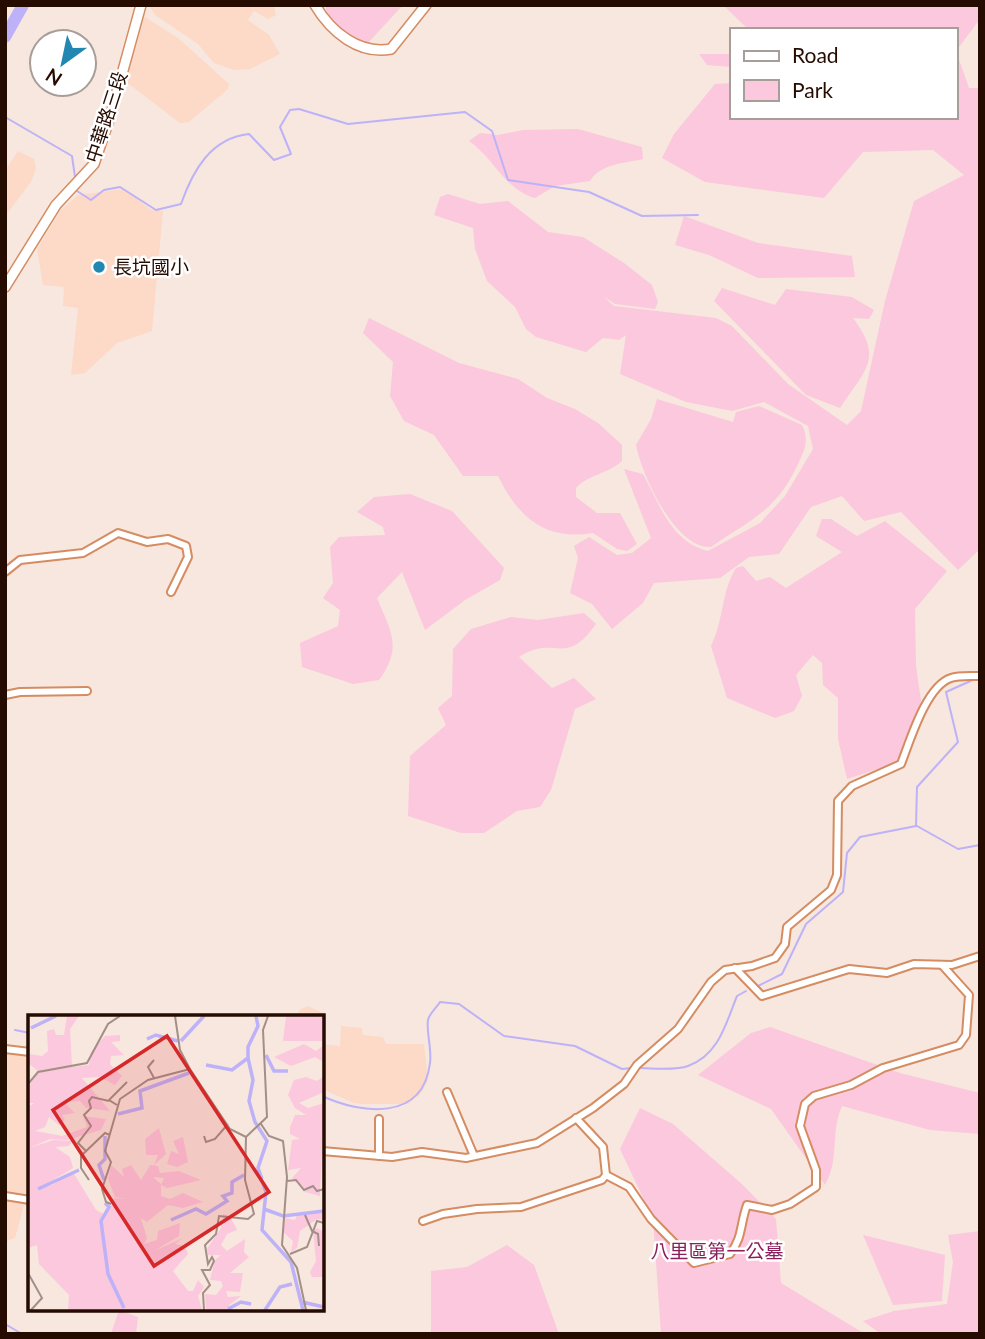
<svg xmlns="http://www.w3.org/2000/svg" width="985" height="1339" font-family="Lato,'Noto Sans TC',sans-serif">
<rect width="100%" height="100%" fill="#f7e7de"/>
<!-- built -->
<g fill="#fcdac7">
<path d="M274 5 276 15 268 19 254 11 248 20 269 35 280 54 250 69 234 70 214 63 198 44 155 15 149 6Z"/>
<path d="M140 14 178 38 229 84 228 89 189 122 180 123 121 78Z"/>
<path d="M18 151 34 159 36 168 31 182 5 216V171Z"/>
<path d="M124 189 150 209 163 211 152 331 117 343 85 373 71 375 78 308 63 306 64 287 43 285 37 249 60 211 78 195Z"/>
<path d="M308 1006 323 1013 322 1044 340 1046 341 1026 362 1028 363 1035 383 1037 386 1044H424L428 1080 422 1092 408 1104H366L354 1103 322 1089V1017H297L299 1010Z"/>
<path d="M5 1052 30 1053V1207L24 1205 15 1238 5 1242Z"/>
</g>
<!-- green -->
<g fill="#fbc8de">
<path d="M326 5H403L367 44 338 28 326 11Z"/>
<path d="M723 5H980V19L956 51 969 88H980V549L958 570 901 512 864 521 842 496 811 507 779 554 749 557 720 578 654 583 643 603 612 629 592 604 570 593 578 558 574 546 589 537 617 555 632 553 651 538 624 469 643 474C660 505 671 542 708 551L760 523 785 496 813 449 808 426 764 402 732 411 686 402 620 374 626 335 619 340 603 338 586 352 536 337 526 329 515 307 487 281 475 249 473 228 434 215 440 197 448 194 480 204 508 201 548 232 583 237 624 263 652 285 658 302 655 309 615 304 603 296 614 306 716 318 732 326 788 384 847 425 861 411 885 301 914 201 964 175 933 150 863 152 824 198 705 182 662 158 674 134 715 84 731 83V117H955V30H749Z"/>
<path d="M699 54H731V67L707 65Z"/>
<path d="M578 129 642 147 643 159C625 163 600 164 590 181L555 186 535 198C503 188 495 159 469 141L480 133 498 135 523 130Z"/>
<path d="M684 216 758 243 852 256 855 277 758 278 709 255 675 245Z"/>
<path d="M722 288 775 305 786 289 852 297 874 310 869 319 853 318C884 359 865 370 840 408L806 395 714 301Z"/>
<path d="M369 318 459 363 518 379 547 398 575 409 598 423 622 445V461C608 474 589 474 576 488V497L597 513H620L637 544 627 551 617 549 593 533C545 541 518 517 498 476H463L434 435 404 421 390 396 393 362 363 333Z"/>
<path d="M657 399 733 422 736 412 759 406 802 425C810 441 804 451 797 466 776 511 750 520 711 547 675 549 642 475 636 445L651 419Z"/>
<path d="M410 494 452 511 504 568 500 580 465 600 425 630 402 572 377 598C391 632 403 647 379 680L353 684 302 667 300 643 338 626 340 610 323 598 333 583 330 547 339 537 385 535 383 527 357 512 374 497Z"/>
<path d="M822 519H831L857 536 885 521 947 571 915 609 916 666 922 708 910 729 899 762 847 779 838 739V698L823 685 822 663 813 655 796 675 802 696 794 711 775 718 727 698 711 646C724 620 721 592 736 568L743 566 756 581 770 577 786 588 842 552 816 536Z"/>
<path d="M584 613 596 624C564 669 556 633 519 657L552 688 574 678 596 699 575 709 551 790 540 807 517 811 484 833H461L408 816 410 756 446 725 438 708 452 696 453 649 471 629 511 617 538 620Z"/>
<path d="M770 1027 900 1073 980 1093V1134L930 1130 842 1106C830 1133 840 1159 825 1185L771 1109 698 1075 751 1033Z"/>
<path d="M640 1108 673 1124 743 1185 776 1219 781 1283 865 1334H661L653 1219 620 1149Z"/>
<path d="M980 1231V1334H881L863 1321 894 1311 947 1304 953 1262 948 1235Z"/>
<path d="M863 1235 945 1255 942 1301 893 1305Z"/>
<path d="M507 1245 534 1265 559 1334H431V1271L467 1267Z"/>
<path d="M119 1310 138 1317 136 1334H111Z"/>
</g>
<g fill="none" stroke-linecap="round" stroke-linejoin="round">
<!-- stream -->
<g stroke="#bdb2f8" stroke-width="2">
<path d="M5 117 72 156 75 177"/>
<path d="M77 191 91 200 104 190 120 187 156 210 181 204C193 170 211 138 249 134L274 160 291 154 280 127 290 110 299 109 348 124 465 112 492 131 508 180 589 192 642 216 698 215"/>
<path d="M917 826 958 849 980 845"/>
<path d="M758 986 782 974 806 924 843 892 847 853 860 837 916 826 917 787 958 742 946 692 975 679"/>
<path d="M15 1030 30 1033"/>
<path d="M638 1068C652 1068 675 1071 688 1066 719 1055 726 1023 737 996L746 991"/>
<path d="M322 1096C361 1114 423 1122 430 1063 432 1050 426 1030 428 1020 429 1014 437 1007 440 1002L459 1004 504 1036 575 1046 622 1069 632 1068"/>
<path d="M5 1324 22 1334"/>
</g>
<!-- river -->
<path stroke="#bdb2f8" stroke-width="12" d="M5 37 23 5"/>
<defs>
<g id="street">
<path d="M5 572 20 560 83 553 118 533 147 542 168 539 186 546 188 557 171 592"/>
<path d="M5 695 20 692 87 691"/>
<path d="M735 968 762 996 849 969 887 973 914 964 952 965 980 956"/>
<path d="M5 1049 30 1052"/>
<path d="M447 1092 474 1156"/>
<path d="M379 1119V1156"/>
<path d="M322 1151 392 1157 422 1152 466 1158 537 1143 593 1108 624 1084 637 1065 678 1029 711 982 725 970 752 966 775 958 785 944 787 927 831 890 837 875 838 801 852 786 901 764C910 741 926 686 951 678 959 675 971 676 980 676"/>
<path d="M606 1175 629 1187 651 1219 694 1263 730 1254C743 1237 740 1224 747 1205L772 1210 790 1204 816 1187V1170L800 1126 805 1104 814 1096 851 1085 883 1068 959 1045 966 1035 969 995 942 965"/>
<path d="M5 1196 30 1200"/>
<path d="M423 1221 443 1214 477 1209 521 1207 602 1180 606 1175 603 1147 576 1118"/>
</g>
<g id="secondary">
<path d="M315 5C331 32 359 55 391 49L426 5"/>
<path d="M5 287 56 205 94 164 111 114 141 5"/>
</g>
</defs>
<!-- street casing -->
<use href="#street" stroke="#d58c62" stroke-width="10"/>
<!-- secondary casing -->
<use href="#secondary" stroke="#d58c62" stroke-width="12"/>
<!-- street -->
<use href="#street" stroke="#fff" stroke-width="6"/>
<!-- secondary -->
<use href="#secondary" stroke="#fff" stroke-width="9"/>
</g>
<!-- markers -->
<circle fill="#2287b1" stroke="#fff" stroke-width="2.5" cx="99" cy="267" r="7"/>
<g text-anchor="middle" stroke-width="5" stroke-linejoin="round" paint-order="stroke">
<!-- street labels -->
<g font-size="19" fill="#260c00" stroke="#fff">
<text transform="translate(106 117) rotate(-72)" y="7">中華路三段</text>
</g>
<!-- poi labels -->
<g font-size="19" fill="#260c00" stroke="#fff" text-anchor="start">
<text x="113" y="274">長坑國小</text>
</g>
<!-- park labels -->
<g font-size="19" fill="#8b1f5c" stroke="#fff">
<text x="717" y="1258">八里區第一公墓</text>
</g>
</g>
<!-- overview -->
<g transform="translate(28 1015)">
<rect width="296" height="296" fill="#f7e7de"/>
<path d="M39 1H51L42 14 44 52 61 50 63 37 77 21 92 20V26L83 27 96 40 83 41 82 49 94 61 87 70 72 62 54 63 82 96 58 93 52 86 36 87 47 98 34 100 37 105 31 110 21 102 17 112 7 116 34 121 59 112 55 101 78 104 73 115 39 125 22 124 1 133 26 125 45 126 41 131 27 132 42 142 45 153 15 171 24 170 45 157 68 195 78 200 86 183 98 184 87 182 80 164 83 150 96 162 94 154 103 150 113 165 122 150 130 151 132 158 151 156 173 165 139 173 133 170 136 163 125 162 133 169V181L142 184 155 178 175 187 155 193 140 190 119 207 113 203 119 223 116 229 129 225 130 216 152 208 151 221 126 236 155 223 147 229 157 231 160 239 145 256 160 276H165L170 265 176 272 170 281 174 295H40L41 280 11 249 9 230 0 233V92L6 88H0V73L10 56 0 48V39L14 41 20 36 19 16 26 14 28 20H36ZM258 1H296V26H255ZM276 29 288 36 296 30V47L287 42 263 51 246 42ZM296 61V77L271 88 280 93 296 88 292 181 277 177 264 163 273 153 260 155 264 125 272 124 262 119V112L267 100H278L267 93 260 80 266 65 278 62 289 66ZM131 113 138 139 126 150 130 140H118L117 124ZM155 122 160 147 149 152 139 149 143 136 151 139 145 126ZM296 195V205L289 204 272 216 269 233 263 237 265 226 255 217 257 203 267 205 270 198ZM195 199 202 201 209 215 199 219 193 230 199 236 217 224 216 237 221 242 202 258H215L212 277 198 276 200 282 213 281 201 290 203 295H178L177 279 188 280 195 271 193 266 182 265 187 245 193 240H180L179 234 193 213ZM289 213 296 217V262H284L282 257 288 246 285 216Z" fill="#fbc8de"/>
<path fill="none" stroke="#bdb2f8" stroke-width="3.5" d="M228 1 230 11 220 32V43L225 65 221 86 227 107 239 126 230 153 234 164M3 13 28 1M119 24 128 20 150 26M153 26 176 1M238 40 246 56H260M178 50 204 55 220 43M90 99 114 93 112 76 161 58M76 165 71 150 77 144V121M234 166 238 177 234 215 263 247 275 295M10 174 51 155M77 188 81 192 73 206 80 259 96 293M236 194 255 201 296 196M143 205 168 194 178 199 199 186 195 181 204 178V167L216 160M274 287 296 292M200 294 213 287 223 289M237 295 252 272 264 269"/>
<path fill="none" stroke="#a38f85" stroke-width="2" d="M147 1 152 35 162 54 202 114 218 122M126 45 120 52 126 63M0 69 10 57 59 48 80 9 92 1M89 90 81 85 99 67M233 109 241 121 255 126 259 162 254 230 269 253 278 295M176 121 178 127 187 124 200 109M58 136 50 128 63 111 56 100 63 93 61 86 64 82 81 86M61 165 53 153V141L77 118 82 120M259 166 268 165 276 175 285 171 289 176 296 174M83 189 78 187 74 174 83 147 77 136 92 84 120 65 162 54M277 200 284 216 290 219 291 231M262 239 279 232 289 206 296 208M0 258 14 283 3 295M176 295 175 278 182 270 174 255H182L186 246 184 242 180 249 177 230 188 219 191 201 220 204 226 199 217 165 218 122 239 102 235 15 240 1"/>
<path fill="#d62828" fill-opacity="0.15" stroke="#d62828" stroke-width="3.5" d="M139 21 241 177 126 251 25 95Z"/>
<rect width="296" height="296" fill="none" stroke="#260c00" stroke-width="3.5"/>
</g>
<!-- border -->
<rect width="985" height="1339" fill="none" stroke="#260c00" stroke-width="14"/>
<!-- legend -->
<rect x="730" y="28" width="228" height="91" fill="#ffffff" stroke="#a89e99" stroke-width="2"/>
<rect x="744" y="51" width="35" height="10" fill="#ffffff" stroke="#a89e99" stroke-width="2"/>
<text x="792" y="63" font-size="21" fill="#260c00">Road</text>
<rect x="744" y="80" width="35" height="21" fill="#fbc8de" stroke="#a89e99" stroke-width="2"/>
<text x="792" y="98" font-size="21" fill="#260c00">Park</text>
<!-- north arrow -->
<g transform="translate(63 63) rotate(213)"><circle r="33" fill="#ffffff" stroke="#a89e99" stroke-width="2"/>
<path d="M0-5L12 26L0 18L-12 26Z" fill="#2287b1"/>
<text y="-10" font-size="19" font-weight="bold" text-anchor="middle" fill="#260c00">N</text>
</g>
</svg>
